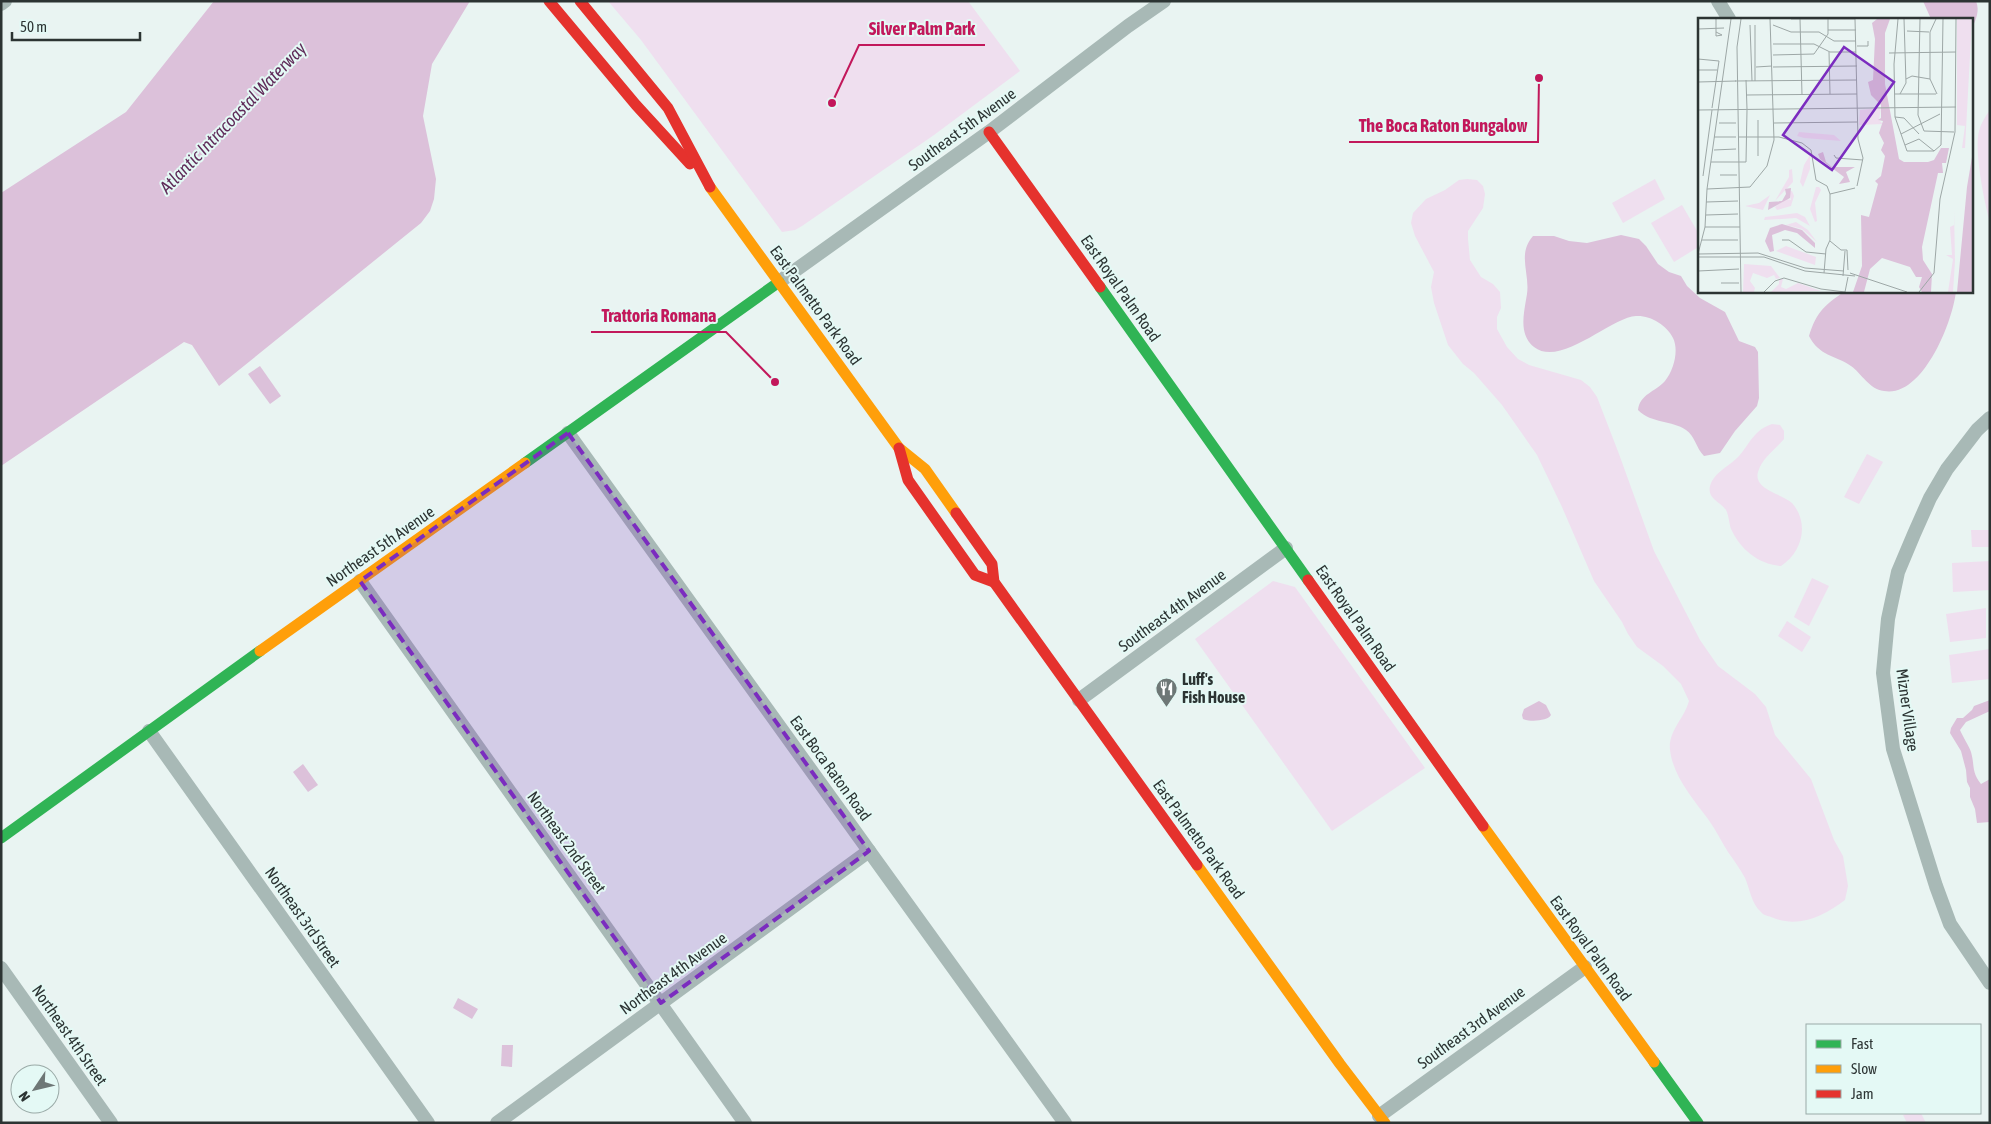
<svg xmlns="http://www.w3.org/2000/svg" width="1991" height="1124" font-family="'Asap Condensed',sans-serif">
<rect width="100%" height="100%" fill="#e9f4f2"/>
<!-- green -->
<g fill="#efdfef">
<path d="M608 1H968L1020 71 934 135 802 226 795 230 782 232 641 40Z"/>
<path d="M1990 110V222C1984 202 1974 150 1979 131 1981 123 1985 117 1990 110Z"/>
<path d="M1467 179 1477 180 1483 186 1485 194 1483 208 1468 231V239L1470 260 1481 277 1493 284 1500 292 1501 308 1497 317V329L1507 347 1518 359 1529 365 1581 380 1590 387 1597 397 1619 454 1654 551 1700 640 1718 666 1755 694 1766 707 1775 735 1811 779 1834 840 1843 856 1848 886 1845 900C1824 916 1798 929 1771 917 1768 916 1763 915 1761 912 1751 903 1750 889 1745 878 1740 869 1734 860 1728 852 1721 841 1716 830 1708 819 1693 799 1673 776 1670 750 1668 731 1684 719 1689 701L1681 684 1663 666 1637 647 1628 634 1622 622 1594 581 1562 507 1537 455 1502 405 1474 373 1463 364 1448 345 1434 303 1431 287 1434 272 1415 236 1411 223 1413 213 1426 199 1445 190 1459 180Z"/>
<path d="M1655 179 1665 199 1623 223 1612 203Z"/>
<path d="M1682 205 1700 236V246L1674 262 1651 223Z"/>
<path d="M1772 424 1780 425 1784 431V439C1775 450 1762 458 1758 472 1753 490 1783 494 1792 503 1810 523 1802 553 1781 566 1758 564 1741 550 1731 529 1729 523 1729 516 1726 510 1721 502 1707 499 1710 486 1714 472 1730 466 1739 456 1746 448 1751 438 1758 432 1762 428 1767 426 1772 424Z"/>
<path d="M1867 454 1883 462 1859 504 1844 497Z"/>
<path d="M1971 530H1990V547H1972Z"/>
<path d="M1990 561V590L1953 592 1952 563Z"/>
<path d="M1812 578 1829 586 1809 626 1794 617Z"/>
<path d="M1273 581 1295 587 1425 768 1332 831 1195 639Z"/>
<path d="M1986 608V638L1950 642 1946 614Z"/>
<path d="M1787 621 1811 637 1802 652 1778 636Z"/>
<path d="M1990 649V679L1952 683 1949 655Z"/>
<path d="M1908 1113H1921L1926 1123H1907L1903 1115Z"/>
</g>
<!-- water -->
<g fill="#dcc1da">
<path d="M214 1H470L432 64 423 116 436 179 434 199 430 211 421 223 219 386 192 345 184 342 1 466V193L126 112Z"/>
<path d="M1923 1H1976C1980 11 1976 19 1972 28V19H1931Z"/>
<path d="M1621 235 1639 239 1646 246 1658 264 1669 272 1681 276 1687 286 1700 298 1725 312 1739 341 1755 347 1758 352 1759 398 1757 406 1735 431 1720 453 1704 456C1696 448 1695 436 1686 430 1672 420 1652 424 1638 410 1640 394 1655 392 1665 381 1674 370 1679 350 1673 338 1667 325 1650 315 1636 316 1611 317 1561 368 1534 347 1518 334 1524 313 1527 294 1530 273 1517 254 1533 236H1554L1569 241 1587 243Z"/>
<path d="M1845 291H1956C1953 321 1923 398 1884 391 1869 389 1862 374 1851 366 1835 355 1819 356 1809 336 1817 311 1824 306 1845 291Z"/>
<path d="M260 366 281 396 270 404 248 374Z"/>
<path d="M1990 700V711L1966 722 1960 730C1963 737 1969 746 1971 752 1975 766 1971 771 1981 784L1990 779V822L1977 823 1975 809 1970 797V788L1967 782 1966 770 1961 751 1950 733 1951 728 1957 718H1963L1972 710 1974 706Z"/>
<path d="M1539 701 1546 705 1551 715C1548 721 1530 722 1523 719L1522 715 1524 709Z"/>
<path d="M303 764 318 785 308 792 293 772Z"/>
<path d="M458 998 478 1009 472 1019 453 1008Z"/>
<path d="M502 1045H513L512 1067 501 1066Z"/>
</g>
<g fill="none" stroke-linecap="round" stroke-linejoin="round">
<!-- street -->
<g stroke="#a8b9b6" stroke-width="14">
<path d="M1718 1 1729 19"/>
<path d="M1 4 5 1"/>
<path d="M779 282 989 132 1128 26 1164 1"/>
<path d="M1990 418 1977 430 1947 469 1930 498 1914 534 1898 572 1888 619 1883 673 1893 749 1936 886 1950 924 1990 983"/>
<path d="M568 433 1065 1123"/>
<path d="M360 581 745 1123"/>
<path d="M1079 700 1286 548"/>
<path d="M149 731 428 1123"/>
<path d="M1 968 111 1123"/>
<path d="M1379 1116 1585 967"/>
<path d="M497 1123 869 851"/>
</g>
<!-- fast -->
<g stroke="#30b455" stroke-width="11">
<path d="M1100 287 1308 580"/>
<path d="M525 463 779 282"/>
<path d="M1 838 260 651"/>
<path d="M1654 1062 1698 1123"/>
</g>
<!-- slow -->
<g stroke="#ff9f0a" stroke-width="11">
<path d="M710 187 899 448 925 469 956 513"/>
<path d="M260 651 525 463"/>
<path d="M1483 826 1654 1062"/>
<path d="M1197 865 1340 1064 1385 1123"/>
</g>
<!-- jam -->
<g stroke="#e5322d" stroke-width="11">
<path d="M549 1 636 105 690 164"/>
<path d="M580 1 668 108 710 187"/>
<path d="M989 132 1100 287"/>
<path d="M899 448 908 480 975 575 994 582"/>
<path d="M956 513 992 564 994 582 1197 865"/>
<path d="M1308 580 1483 826"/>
</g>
</g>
<!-- marked area -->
<path fill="#7b2cbf" fill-opacity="0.2" stroke="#7b2cbf" stroke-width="4" stroke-dasharray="10 6" stroke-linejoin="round" d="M568 433 869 851 661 1003 360 581Z"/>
<!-- icons -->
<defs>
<symbol id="restaurant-pin" viewBox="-11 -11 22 30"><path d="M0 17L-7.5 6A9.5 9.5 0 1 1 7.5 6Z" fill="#6e7776" stroke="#e4f9f5"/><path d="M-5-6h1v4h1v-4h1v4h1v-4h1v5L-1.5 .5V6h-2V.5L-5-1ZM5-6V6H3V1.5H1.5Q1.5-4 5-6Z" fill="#fff"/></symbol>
</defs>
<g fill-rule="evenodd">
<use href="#restaurant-pin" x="1154" y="676" width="25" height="34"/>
</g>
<g text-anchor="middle" stroke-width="4" stroke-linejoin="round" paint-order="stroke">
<!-- street labels -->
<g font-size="16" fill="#2c3433" stroke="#e4f9f5">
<text transform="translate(962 129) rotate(-36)" y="6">Southeast 5th Avenue</text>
<text transform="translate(1121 288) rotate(55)" y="6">East Royal Palm Road</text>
<text transform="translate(816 305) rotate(54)" y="6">East Palmetto Park Road</text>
<text transform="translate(380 546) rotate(-35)" y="6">Northeast 5th Avenue</text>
<text transform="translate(1172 610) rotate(-36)" y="6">Southeast 4th Avenue</text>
<text transform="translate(1356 618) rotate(55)" y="6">East Royal Palm Road</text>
<text transform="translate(1908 710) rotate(82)" y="6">Mizner Village</text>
<text transform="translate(831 768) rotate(54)" y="6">East Boca Raton Road</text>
<text transform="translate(1199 839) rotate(54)" y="6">East Palmetto Park Road</text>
<text transform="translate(567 842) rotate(54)" y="6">Northeast 2nd Street</text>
<text transform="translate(303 917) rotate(55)" y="6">Northeast 3rd Street</text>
<text transform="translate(1591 948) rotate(54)" y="6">East Royal Palm Road</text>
<text transform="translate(673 973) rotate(-36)" y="6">Northeast 4th Avenue</text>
<text transform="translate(1471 1027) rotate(-36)" y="6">Southeast 3rd Avenue</text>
<text transform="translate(70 1035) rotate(55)" y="6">Northeast 4th Street</text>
</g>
<!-- poi labels -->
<g font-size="16" font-weight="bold" fill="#2c3433" stroke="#e4f9f5" text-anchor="start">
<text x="1182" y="685">Luff's<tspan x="1182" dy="18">Fish House</tspan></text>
</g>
<!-- water labels -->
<g font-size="18" font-style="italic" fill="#5f2b59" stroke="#e4f9f5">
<text transform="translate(233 118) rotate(-46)" y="6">Atlantic Intracoastal Waterway</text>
</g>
</g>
<!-- overview -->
<g transform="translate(1698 18)">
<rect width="275" height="275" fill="#e9f4f2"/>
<path d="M259 1H274L267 130H264L267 108 259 107ZM183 90 181 102 185 106 161 107 162 92ZM101 114 136 117 143 123 106 120 99 118ZM112 137V151L105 169 102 164 106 147ZM94 151 95 164 77 183 91 159V152ZM121 169 123 172 117 185 119 203 117 204 112 191 118 169ZM94 173 96 178 93 188 79 192 77 189 88 181 93 182 91 174ZM72 177 65 192 47 188 61 185ZM256 192 257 243 255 274H250L255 241 248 237H254L252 209 256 207ZM99 195 107 199 112 208 98 200 66 202 67 199ZM98 204 110 212 119 224 104 211 88 207ZM88 228 118 239 117 247 78 233ZM46 246 73 248 82 260 78 261 76 257 69 260 55 255 52 263 57 270 56 274H45ZM81 261H85L83 269 88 271 100 265 123 273 73 274 81 266Z" fill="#efdfef"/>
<path d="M179 1H192L187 15V66L201 141 206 144H230L236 142 243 130H251L248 145H244L245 155H240L224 229 225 242 234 256 233 274H224L221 269 224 259H218L212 249 184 240 172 251 166 274H155L164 248 163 197 171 199 180 166 177 163 183 158 187 138 183 132 186 125 181 115 185 103 180 102 183 100V87L173 77 170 64 175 62 177 21 174 5ZM275 133V274H259L269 169ZM125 134 128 144 134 149H157L148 154 152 164 141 166 146 159 122 141 120 136ZM93 170 92 180 70 192 71 184 84 183 88 176 87 171ZM84 206 104 212 117 225V230L99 215 87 212 74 217 76 233 72 234 67 223 72 210Z" fill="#dcc1da"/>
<path fill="none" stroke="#9da7a6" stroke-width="1" d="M18 1V18L24 17 18 14M43 1 39 29 43 274M93 1H157M102 1 104 77M157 1 160 121 165 140 159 168M200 1 196 46 197 99 209 133H236M222 1 220 97 226 113M238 1 232 14V61L239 76M52 7 54 63M57 7V63M75 7 93 14H121L136 23H158M0 11 26 10M130 12H158M209 13 231 14M75 26H116L132 34H158M159 28H170V23M131 34 132 76M191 35 258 34M75 37 116 36 130 16V1M0 41 21 43 14 90M58 49 74 48M75 49 159 48M0 52H19M208 61 214 58 232 61M48 62 49 91M37 63 159 62M0 64 38 63M197 76H238M202 76 208 65 206 1M48 77 159 76M0 92 258 89M197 99 206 100 221 116M60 102V138M21 105H38M76 105 159 104M226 113 256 114M203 116 242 96M16 119H38M41 119H81L104 125 113 132 118 162 129 168 132 176V222L128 231 126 255M221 121 236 133M207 127 221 121M16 132 38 131M236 133 243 127 245 1M136 137 138 140 165 142M13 144H48L49 92M22 157H39M5 158 14 92M9 171 52 169 69 148 76 122 72 1M132 176 157 170M8 184 40 183M8 197 40 196M7 209H42M4 222H40M84 222H91L108 234 128 236M132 223 143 232H149L150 252M0 236 60 235 107 250 146 253M0 236 7 209 9 171 33 1M0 239H66L107 253 157 258M0 253 41 251M152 255 209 274M145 258 147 233M23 265H41M66 274 77 263 86 260 123 271 147 274M147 274 150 259M221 274 236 255 242 181 257 114 258 1"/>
<path fill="#7b2cbf" fill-opacity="0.15" stroke="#7b2cbf" stroke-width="2.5" d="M146 29 196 64 134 152 85 117Z"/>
<rect width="275" height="275" fill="none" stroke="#2c3433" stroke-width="2.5"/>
</g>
<!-- callouts -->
<path fill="none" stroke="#c2185b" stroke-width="2" d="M832 103L859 45H985M1539 78L1538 142H1349M775 382L726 332H591"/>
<g fill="#c2185b" stroke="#e4f9f5" stroke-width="2">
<circle cx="832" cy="103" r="5"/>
<circle cx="1539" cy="78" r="5"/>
<circle cx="775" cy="382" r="5"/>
</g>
<g font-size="18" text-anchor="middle" font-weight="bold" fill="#c2185b" stroke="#e4f9f5" stroke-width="4" stroke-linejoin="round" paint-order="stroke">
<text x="922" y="35">Silver Palm Park</text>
<text x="1443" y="132">The Boca Raton Bungalow</text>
<text x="659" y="322">Trattoria Romana</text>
</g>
<!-- border -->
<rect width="1991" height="1124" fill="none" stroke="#2c3433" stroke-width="5"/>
<!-- legend -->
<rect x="1806" y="1024" width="175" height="90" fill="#e4f9f5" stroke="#9aaaa7"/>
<rect x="1816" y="1040" width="25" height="8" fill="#30b455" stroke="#9aaaa7"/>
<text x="1851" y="1049" font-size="15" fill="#2c3433">Fast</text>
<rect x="1816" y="1065" width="25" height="8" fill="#ff9f0a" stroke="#9aaaa7"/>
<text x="1851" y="1074" font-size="15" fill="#2c3433">Slow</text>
<rect x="1816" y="1090" width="25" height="8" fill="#e5322d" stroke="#9aaaa7"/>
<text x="1851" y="1099" font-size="15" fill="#2c3433">Jam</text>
<!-- north arrow -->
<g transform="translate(35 1089) rotate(235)"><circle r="24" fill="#e4f9f5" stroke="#9aaaa7"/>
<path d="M0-4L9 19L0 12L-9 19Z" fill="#6e7776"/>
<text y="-8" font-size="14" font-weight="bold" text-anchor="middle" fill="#2c3433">N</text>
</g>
<!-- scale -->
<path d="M12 32v8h128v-8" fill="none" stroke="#2c3433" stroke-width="2.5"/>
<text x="20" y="32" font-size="15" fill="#2c3433" stroke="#e4f9f5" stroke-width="4" paint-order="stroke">50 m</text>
</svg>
